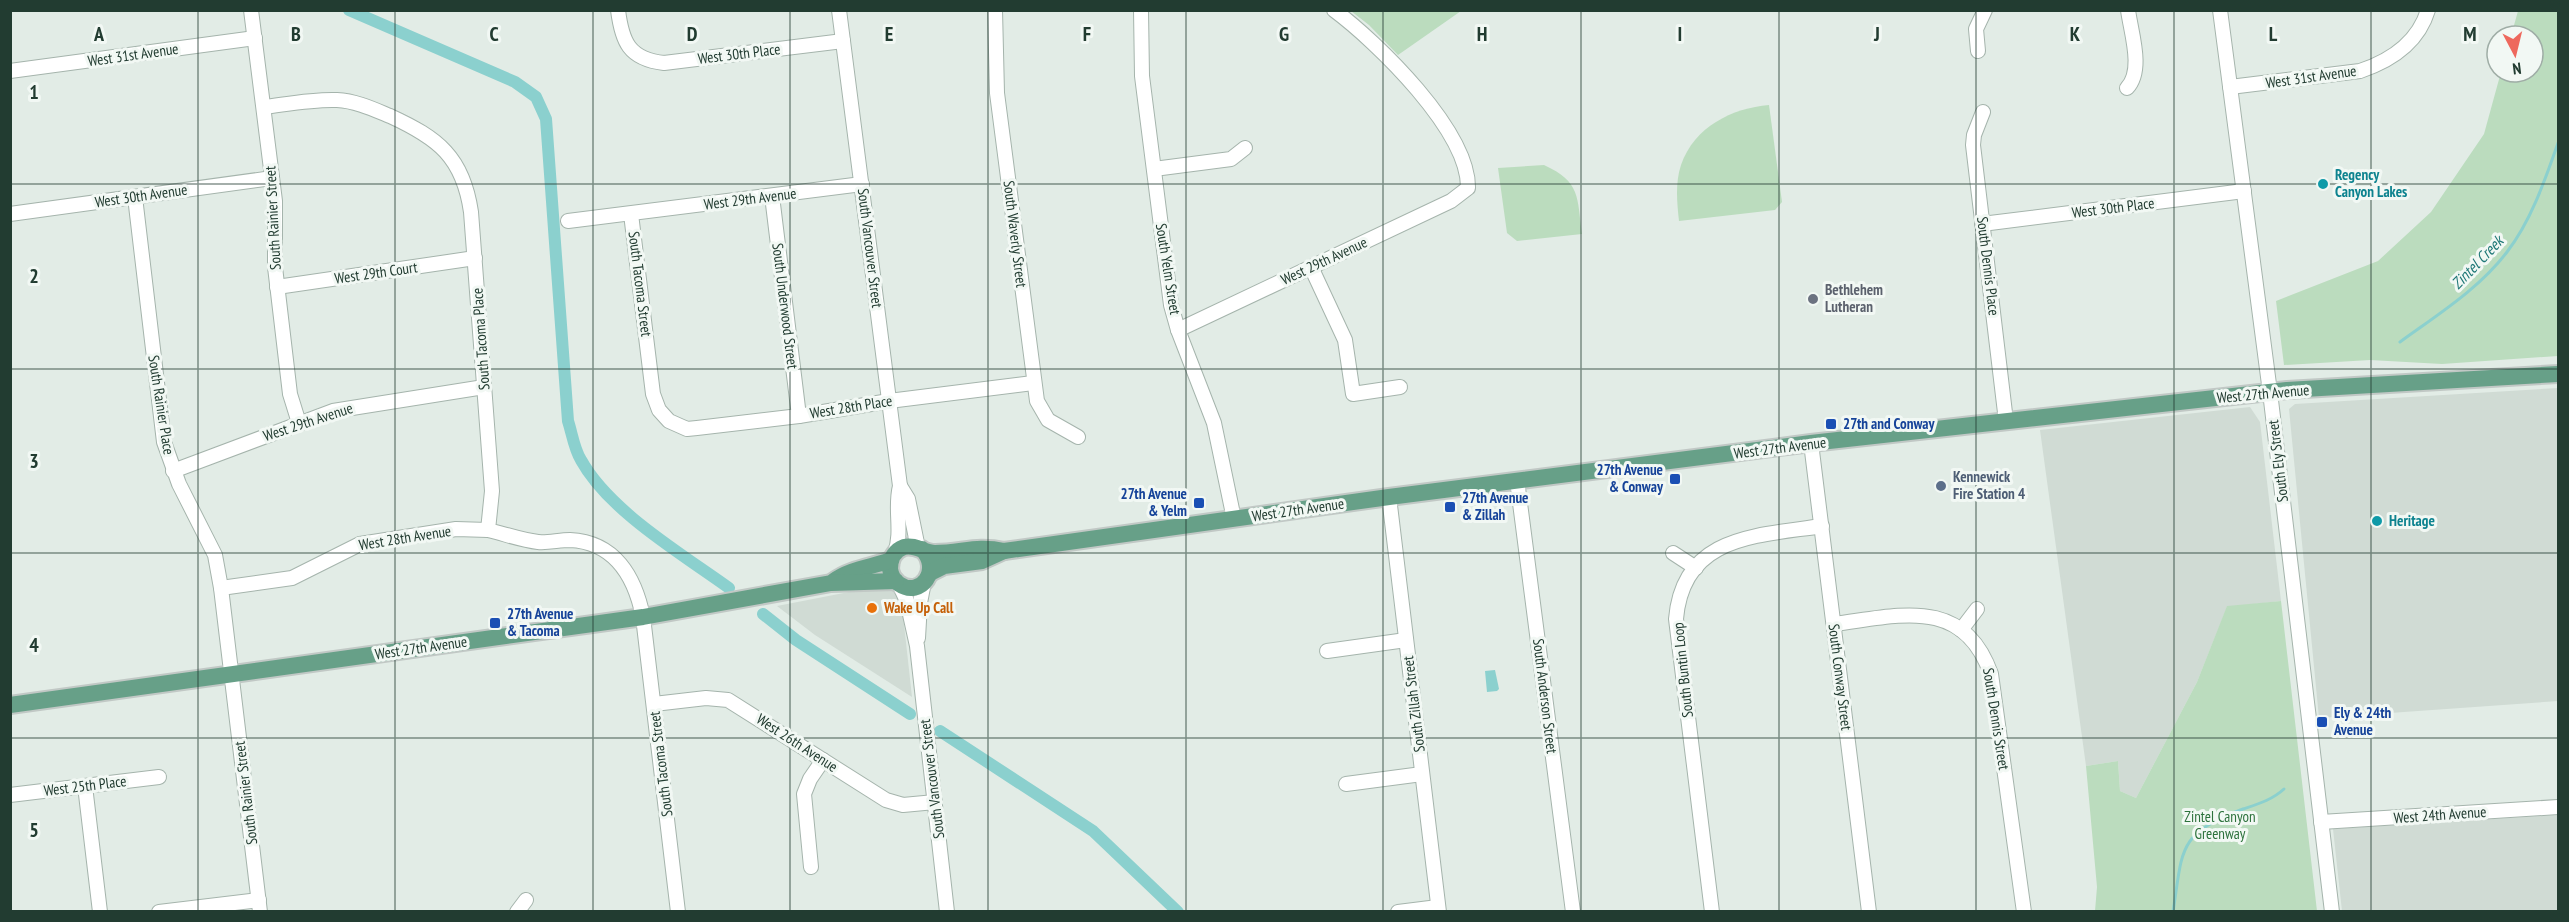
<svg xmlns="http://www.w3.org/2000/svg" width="2569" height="922" font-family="'PT Sans Narrow',sans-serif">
<rect width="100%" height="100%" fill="#e2ece6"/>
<!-- built -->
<g fill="#d0dbd4">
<path d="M2558 388V701L2319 718 2289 409 2295 404Z"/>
<path d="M2250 407 2260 422 2281 601 2227 607 2197 682 2136 798 2120 791 2118 761 2086 766 2040 430Z"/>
<path d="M868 585H888L896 591 902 606 912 697 815 635 777 606 854 591Z"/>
<path d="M2558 815V911H2342L2333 829Z"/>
</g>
<!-- green -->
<g fill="#bbdcbe">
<path d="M1351 11H1461L1398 55 1369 25Z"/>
<path d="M2518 11H2558V356L2442 364 2370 360 2284 365 2276 301 2378 261 2431 212 2484 134 2501 72H2533V36H2511Z"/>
<path d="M1769 105 1782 202 1775 210 1679 221C1677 203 1675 183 1681 165 1694 127 1732 108 1769 105Z"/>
<path d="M1544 165C1581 182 1577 197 1582 234L1517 241 1507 233 1498 168Z"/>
<path d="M2281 601 2317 911H2095L2097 887 2086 766 2118 761 2120 791 2136 798 2197 682 2227 606Z"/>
</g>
<!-- water -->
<path fill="#8bd0ce" d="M1495 670 1499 689 1497 691 1487 692 1485 671Z"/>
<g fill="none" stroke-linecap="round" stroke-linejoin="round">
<!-- stream -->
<g stroke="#8bd0ce" stroke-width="3">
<path d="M2400 342C2437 315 2479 289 2507 252 2531 221 2545 180 2558 143"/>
<path d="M2173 912C2183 848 2177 834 2243 809 2258 804 2272 800 2284 789"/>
</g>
<!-- canal -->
<g stroke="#8bd0ce" stroke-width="12">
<path d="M349 10 515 82 536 97 546 119 568 421C572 433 574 449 581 460 609 511 682 554 729 588"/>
<path d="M763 614 796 640 910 714"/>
<path d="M940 731 1093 831 1178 912"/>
</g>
<defs>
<g id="minor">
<path d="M251 10 275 201V267L290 394 299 423"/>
<path d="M618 10C622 42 629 59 664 63L843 41"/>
<path d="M839 10 900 486C894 509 903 530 895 553"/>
<path d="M995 10 997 93 1037 401 1048 420 1078 437"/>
<path d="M1141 10 1142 76 1171 305 1178 330 1214 423 1234 519"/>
<path d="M2220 10 2270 392 2332 912"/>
<path d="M1978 51 1976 29 1985 10"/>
<path d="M10 71 255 38"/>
<path d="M2230 87 2360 71C2390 61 2418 43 2428 10"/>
<path d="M2127 88C2144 70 2131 33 2128 10"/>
<path d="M264 107C288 104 313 99 337 100 356 101 373 109 390 116 438 138 463 157 471 212L492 491 488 530C505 534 521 540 538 542 548 543 559 540 570 540 615 542 635 577 643 617L678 912"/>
<path d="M1983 112 1974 135 1973 145 2006 421"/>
<path d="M1154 169 1231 159 1245 148"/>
<path d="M772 196 799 416"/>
<path d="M135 197 164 442 179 484 215 555 221 588 260 912"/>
<path d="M10 214 272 178"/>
<path d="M631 214 653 394 659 410 669 421 687 429 697 428 799 416 889 401 1033 383"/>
<path d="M568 221 862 184"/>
<path d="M1982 224 2244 191"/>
<path d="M1311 267 1345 340 1353 394 1400 387"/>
<path d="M277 287 475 258"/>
<path d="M1178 330 1451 201 1468 188C1469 131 1377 42 1334 10"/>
<path d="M1811 443 1869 912"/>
<path d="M173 471 333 411 484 387"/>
<path d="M1517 480 1573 912"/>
<path d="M900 486 908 499 918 548"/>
<path d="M1389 497 1439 912"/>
<path d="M1673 553 1696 568"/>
<path d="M899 584 907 601 917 646 947 912"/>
<path d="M221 588 292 578 360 544 456 529 488 530"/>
<path d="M1834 624C1898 616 1963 595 1991 674L2024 912"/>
<path d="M1961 630 1977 609"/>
<path d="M918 638 920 603 924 582"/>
<path d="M1327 651 1406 640"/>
<path d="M654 704 706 698 728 700 886 800 903 805 935 802"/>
<path d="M1346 784 1422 774"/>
<path d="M85 786 100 912"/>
<path d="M10 795 159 777"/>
<path d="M2321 822 2558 807"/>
<path d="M811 867 804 794 810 779 823 760"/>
<path d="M159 912 259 900"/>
<path d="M517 912 526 900"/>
<path d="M1398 912 1438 907"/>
<path d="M1712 912 1676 619C1683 535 1757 536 1822 526"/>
</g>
<g id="major">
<path d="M922 549C942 569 921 599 899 584 894 581 891 575 890 569 890 559 895 550 904 547 916 544 924 553 935 553 962 553 976 545 1004 551"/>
<path d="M930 573 944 566 982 561 1004 551 1389 497 1811 443 2287 390 2558 374"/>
<path d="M834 581C850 569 872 567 891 560"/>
<path d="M10 705 643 617 831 583 896 581"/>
</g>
</defs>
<!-- minor casing -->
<use href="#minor" stroke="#a5b4ac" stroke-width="16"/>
<!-- major casing -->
<use href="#major" stroke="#c1c8c5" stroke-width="20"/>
<!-- minor -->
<use href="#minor" stroke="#fff" stroke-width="14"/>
<!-- major -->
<use href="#major" stroke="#67a088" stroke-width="16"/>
</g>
<!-- grid -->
<path fill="none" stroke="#223c31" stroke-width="1.5" stroke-opacity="0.55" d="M198 10V912M395 10V912M593 10V912M790 10V912M988 10V912M1186 10V912M1383 10V912M1581 10V912M1779 10V912M1976 10V912M2174 10V912M2371 10V912M10 184H2558M10 369H2558M10 553H2558M10 738H2558"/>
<!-- markers -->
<g fill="#0f9aa8" stroke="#f2f8f4" stroke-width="2">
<circle cx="2323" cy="184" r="6"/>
<circle cx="2377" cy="521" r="6"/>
</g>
<circle fill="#6b7280" stroke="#f2f8f4" stroke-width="2" cx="1813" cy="299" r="6"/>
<g fill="#1a4fb4" stroke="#f2f8f4" stroke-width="2">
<rect x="1825" y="418" width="12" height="12" rx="3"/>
<rect x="1669" y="473" width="12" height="12" rx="3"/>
<rect x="1193" y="497" width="12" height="12" rx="3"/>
<rect x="1444" y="501" width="12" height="12" rx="3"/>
<rect x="489" y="617" width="12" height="12" rx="3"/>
<rect x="2316" y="716" width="12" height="12" rx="3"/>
</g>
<circle fill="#5c6f8a" stroke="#f2f8f4" stroke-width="2" cx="1941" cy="486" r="6"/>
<circle fill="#e8710a" stroke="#f2f8f4" stroke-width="2" cx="872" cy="608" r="6"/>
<g text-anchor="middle" stroke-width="6" stroke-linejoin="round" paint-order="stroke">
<!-- street labels -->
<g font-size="15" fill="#223c31" stroke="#f2f8f4">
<text transform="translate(739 54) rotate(-7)" y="5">West 30th Place</text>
<text transform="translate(133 55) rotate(-8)" y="5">West 31st Avenue</text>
<text transform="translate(2311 77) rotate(-8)" y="5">West 31st Avenue</text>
<text transform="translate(141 196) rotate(-8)" y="5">West 30th Avenue</text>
<text transform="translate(750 199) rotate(-7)" y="5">West 29th Avenue</text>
<text transform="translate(2113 208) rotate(-7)" y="5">West 30th Place</text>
<text transform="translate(273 218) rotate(-93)" y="5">South Rainier Street</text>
<text transform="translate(1015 234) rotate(83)" y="5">South Waverly Street</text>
<text transform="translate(870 248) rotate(83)" y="5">South Vancouver Street</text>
<text transform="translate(1324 261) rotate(-25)" y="5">West 29th Avenue</text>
<text transform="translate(1988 266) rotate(83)" y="5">South Dennis Place</text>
<text transform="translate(1168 269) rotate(81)" y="5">South Yelm Street</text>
<text transform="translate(376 273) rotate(-8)" y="5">West 29th Court</text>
<text transform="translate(640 284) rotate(83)" y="5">South Tacoma Street</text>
<text transform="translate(785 306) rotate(83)" y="5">South Underwood Street</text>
<text transform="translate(481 339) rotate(-94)" y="5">South Tacoma Place</text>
<text transform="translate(2263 394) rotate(-5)" y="5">West 27th Avenue</text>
<text transform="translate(161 405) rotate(81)" y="5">South Rainier Place</text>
<text transform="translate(851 407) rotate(-9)" y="5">West 28th Place</text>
<text transform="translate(308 422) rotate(-18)" y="5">West 29th Avenue</text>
<text transform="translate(1780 448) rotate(-7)" y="5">West 27th Avenue</text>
<text transform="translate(2278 461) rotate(-97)" y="5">South Ely Street</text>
<text transform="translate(1298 510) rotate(-8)" y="5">West 27th Avenue</text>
<text transform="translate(405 538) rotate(-9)" y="5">West 28th Avenue</text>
<text transform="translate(421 648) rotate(-8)" y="5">West 27th Avenue</text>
<text transform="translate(1683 670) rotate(-96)" y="5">South Buntin Loop</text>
<text transform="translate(1840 677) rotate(83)" y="5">South Conway Street</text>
<text transform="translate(1545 696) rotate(83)" y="5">South Anderson Street</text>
<text transform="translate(1414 704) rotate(-97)" y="5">South Zillah Street</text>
<text transform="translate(1996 719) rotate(81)" y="5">South Dennis Street</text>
<text transform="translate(797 743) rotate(33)" y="5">West 26th Avenue</text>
<text transform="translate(661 764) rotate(-97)" y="5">South Tacoma Street</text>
<text transform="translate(932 779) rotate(-97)" y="5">South Vancouver Street</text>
<text transform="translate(85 786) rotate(-7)" y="5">West 25th Place</text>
<text transform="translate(246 793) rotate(-97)" y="5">South Rainier Street</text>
<text transform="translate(2440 815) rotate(-4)" y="5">West 24th Avenue</text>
</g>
<!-- culture labels -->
<g font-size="15" font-weight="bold" fill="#0d838f" stroke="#f2f8f4" text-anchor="start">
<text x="2335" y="180">Regency<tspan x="2335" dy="17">Canyon Lakes</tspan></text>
<text x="2389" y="526">Heritage</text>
</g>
<!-- worship labels -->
<g font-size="15" font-weight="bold" fill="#5b616d" stroke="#f2f8f4" text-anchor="start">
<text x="1825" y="295">Bethlehem<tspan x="1825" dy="17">Lutheran</tspan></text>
</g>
<!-- transit labels -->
<g font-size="15" font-weight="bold" fill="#164399" stroke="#f2f8f4" text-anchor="start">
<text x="1843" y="429">27th and Conway</text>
<text x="1663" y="475" text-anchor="end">27th Avenue<tspan x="1663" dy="17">&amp; Conway</tspan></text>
<text x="1187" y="499" text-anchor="end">27th Avenue<tspan x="1187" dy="17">&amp; Yelm</tspan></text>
<text x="1462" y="503">27th Avenue<tspan x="1462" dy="17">&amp; Zillah</tspan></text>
<text x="507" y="619">27th Avenue<tspan x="507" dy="17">&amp; Tacoma</tspan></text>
<text x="2334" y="718">Ely &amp; 24th<tspan x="2334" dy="17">Avenue</tspan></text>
</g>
<!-- service labels -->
<g font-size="15" font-weight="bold" fill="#4e5e75" stroke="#f2f8f4" text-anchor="start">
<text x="1953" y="482">Kennewick<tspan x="1953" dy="17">Fire Station 4</tspan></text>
</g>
<!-- food labels -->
<g font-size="15" font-weight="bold" fill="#c56008" stroke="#f2f8f4" text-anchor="start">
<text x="884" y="613">Wake Up Call</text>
</g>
<!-- park labels -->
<g font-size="15" fill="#2d723c" stroke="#f2f8f4">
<text x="2220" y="822">Zintel Canyon<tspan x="2220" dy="17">Greenway</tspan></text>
</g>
<!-- water labels -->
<g font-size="16" font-style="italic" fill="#1e7776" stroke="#f2f8f4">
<text transform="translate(2477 262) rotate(-46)" y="6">Zintel Creek</text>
</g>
</g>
<g font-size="20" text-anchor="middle" font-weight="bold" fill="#223c31" stroke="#f2f8f4" stroke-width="6" stroke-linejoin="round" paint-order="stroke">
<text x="99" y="41">A</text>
<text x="296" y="41">B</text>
<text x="494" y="41">C</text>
<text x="692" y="41">D</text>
<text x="889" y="41">E</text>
<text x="1087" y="41">F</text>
<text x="1284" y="41">G</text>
<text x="1482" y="41">H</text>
<text x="1680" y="41">I</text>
<text x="1877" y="41">J</text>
<text x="2075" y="41">K</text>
<text x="2273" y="41">L</text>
<text x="2470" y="41">M</text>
<text x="34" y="99">1</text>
<text x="34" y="283">2</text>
<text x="34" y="468">3</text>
<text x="34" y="652">4</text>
<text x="34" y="837">5</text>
</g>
<!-- border -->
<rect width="2569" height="922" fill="none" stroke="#223c31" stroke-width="24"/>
<!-- north arrow -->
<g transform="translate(2515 54) rotate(173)"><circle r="28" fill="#f2f8f4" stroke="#9fada6" stroke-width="1.5"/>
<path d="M0-4.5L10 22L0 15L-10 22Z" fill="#ee685d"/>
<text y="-9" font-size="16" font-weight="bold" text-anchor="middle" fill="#223c31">N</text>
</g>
</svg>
